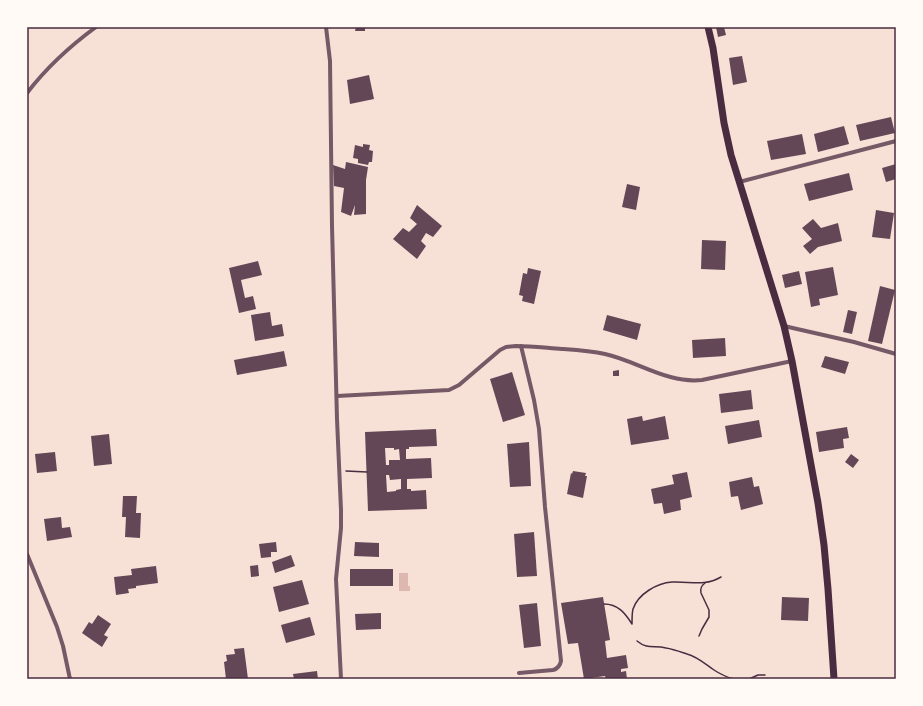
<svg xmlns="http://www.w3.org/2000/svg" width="923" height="706" font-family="Commissioner,sans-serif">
<rect width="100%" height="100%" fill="#f7e1d7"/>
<!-- water -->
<path fill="#dcb8b0" d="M399 573H408V586H410V591H399Z"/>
<!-- building -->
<g fill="#644757" fill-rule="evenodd">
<path d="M356 27H365V31H355Z"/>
<path d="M716 27H724L726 35 718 37Z"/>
<path d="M742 56 747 82 733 85 729 58Z"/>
<path d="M369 75 374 99 350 104 347 80Z"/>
<path d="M891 117 895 133 860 141 856 125Z"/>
<path d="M844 126 849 144 818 152 814 134Z"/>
<path d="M802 134 806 154 771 160 767 141Z"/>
<path d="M363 144 370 145 369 150 373 151 372 162H369L368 165 358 163V159L353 158 355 145 363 147Z"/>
<path d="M346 162 368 167 366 180V214L354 215 355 205 351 216 341 212 344 188 334 186 333 165 345 169Z"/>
<path d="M896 164V179L886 182 882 168Z"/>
<path d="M849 173 853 190 809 201 804 184Z"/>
<path d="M627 184 640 187 636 210 622 207Z"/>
<path d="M417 205 442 226 433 237 426 233 421 241 426 246 417 259 393 239 403 228 409 232 417 224 410 218Z"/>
<path d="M876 210 894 213 890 239 872 237Z"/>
<path d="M813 219 821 228 838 223 842 241 818 247 810 254 803 246 812 239 802 228Z"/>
<path d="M702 240 726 241 725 270 701 269Z"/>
<path d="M258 261 262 275 241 280 245 298 253 296 256 309 239 313 229 268Z"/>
<path d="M833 267 838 295 819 299 820 305 811 307 805 272Z"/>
<path d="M528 268 541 271 534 304 522 301 523 296 519 295 523 273 527 274Z"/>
<path d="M799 271 802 284 785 288 782 275Z"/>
<path d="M880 286 895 290 882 344 868 341Z"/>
<path d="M848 310 857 312 852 334 843 332Z"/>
<path d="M270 312 272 326 282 324 284 336 255 341 251 315Z"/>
<path d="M607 315 641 324 637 340 603 330Z"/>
<path d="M725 338 726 356 693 358 692 340Z"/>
<path d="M284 351 287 366 237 375 234 360Z"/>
<path d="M825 356 849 362 845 374 821 367Z"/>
<path d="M619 370V376H613V371Z"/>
<path d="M512 372 525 415 503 422 490 379Z"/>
<path d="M751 390 753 409 721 413 719 394Z"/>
<path d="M642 416 643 421 665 416 669 439 631 445 627 419Z"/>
<path d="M759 420 762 437 728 444 725 426Z"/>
<path d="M847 427 849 438 843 439 844 448 819 452 816 432Z"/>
<path d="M436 429 437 446 409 447V449H406V459L431 458 432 478 407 479V489H411V491L426 490 427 509 368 511 365 432ZM385 448H394V450L399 449 400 460H389V465H386ZM386 475H389L390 480 401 479V489L396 490V491L387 492Z"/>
<path d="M109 434 112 464 94 466 91 436Z"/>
<path d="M529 442 531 486 510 487 507 444Z"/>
<path d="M55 452 57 471 37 473 35 454Z"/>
<path d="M851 454 859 460 853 468 845 462Z"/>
<path d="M573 471 586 473 585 476H587L583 498 567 494 571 473 572 474Z"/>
<path d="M687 472 692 497 680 500 681 510 664 514 662 503 654 504 651 489 674 484 672 475Z"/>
<path d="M752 477 754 487 759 486 763 504 741 510 738 496 731 497 729 482Z"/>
<path d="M123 496H137L136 513H141L140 538 125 537 126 517H122Z"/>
<path d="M61 517 62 528 70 527 72 537 47 541 44 519Z"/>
<path d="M534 532 537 576 517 577 514 534Z"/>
<path d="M276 542 277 552H271V557L261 558 259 544Z"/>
<path d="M355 542 379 543V557L354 556Z"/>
<path d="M291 555 295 566 275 573 272 562Z"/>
<path d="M258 565 259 576 251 577 250 566Z"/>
<path d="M156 566 158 583 136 586V588L128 589 129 593 116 595 114 577 132 575 131 569Z"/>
<rect x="350" y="569" width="43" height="17"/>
<path d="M302 580 309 604 279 612 273 587Z"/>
<path d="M603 597 610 640 605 641 607 658 626 655 628 668 621 669V672L626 671 627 679H606L605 676 584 679 578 643 568 644 561 603Z"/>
<path d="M782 597 809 598 808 621 781 620Z"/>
<path d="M537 603 541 646 524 648 519 605Z"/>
<path d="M381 613V629L356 630 355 614Z"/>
<path d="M98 615 111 624 104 635 108 637 102 647 82 633 89 622 92 624Z"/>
<path d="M310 617 315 635 286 643 281 625Z"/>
<path d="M244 648 248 679H226L224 662 227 661 226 655 235 654 234 649Z"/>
<path d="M317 671 318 679H294L293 674Z"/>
</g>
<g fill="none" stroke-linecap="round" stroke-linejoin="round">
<!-- path -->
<g stroke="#4a2c40" stroke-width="1.5">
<path d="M346 471 367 472"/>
<path d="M604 604C618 604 625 613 632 624 632 619 632 613 633 609 638 594 657 583 672 582 690 581 704 587 721 577"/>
<path d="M699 636 702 629 709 617V610L701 593C700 589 701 586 705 583"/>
<path d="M637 641C648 650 654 645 666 648 673 649 681 652 687 654 698 657 705 664 714 670 720 674 726 677 734 679"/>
<path d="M749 679 758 675H765"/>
</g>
<!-- minor -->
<g stroke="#755966" stroke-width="4">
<path d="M326 27 330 61 332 226 337 419 341 510V528L336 579 341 679"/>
<path d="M27 93C47 67 70 46 96 27"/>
<path d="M739 182 896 141"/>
<path d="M784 326 854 342 896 354"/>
<path d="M337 396 449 390 459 385 500 350 506 347 516 346C532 346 547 348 562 349 576 350 591 351 605 354 637 361 668 384 702 380L792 361"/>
<path d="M27 554 57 627 63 646 70 679"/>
<path d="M519 673 553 670C557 669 560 666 561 661L545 507 539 429 534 400 521 346"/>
</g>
<!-- secondary -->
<path stroke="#4a2c40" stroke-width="7" d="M708 27 713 48 724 123 731 155 784 326 792 361 818 503 824 545 828 589 834 679"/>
</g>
<!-- border -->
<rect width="923" height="706" fill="none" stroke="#fffaf5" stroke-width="56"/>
<rect x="28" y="28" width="867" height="650" fill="none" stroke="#4a2c40" stroke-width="1.5"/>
</svg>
